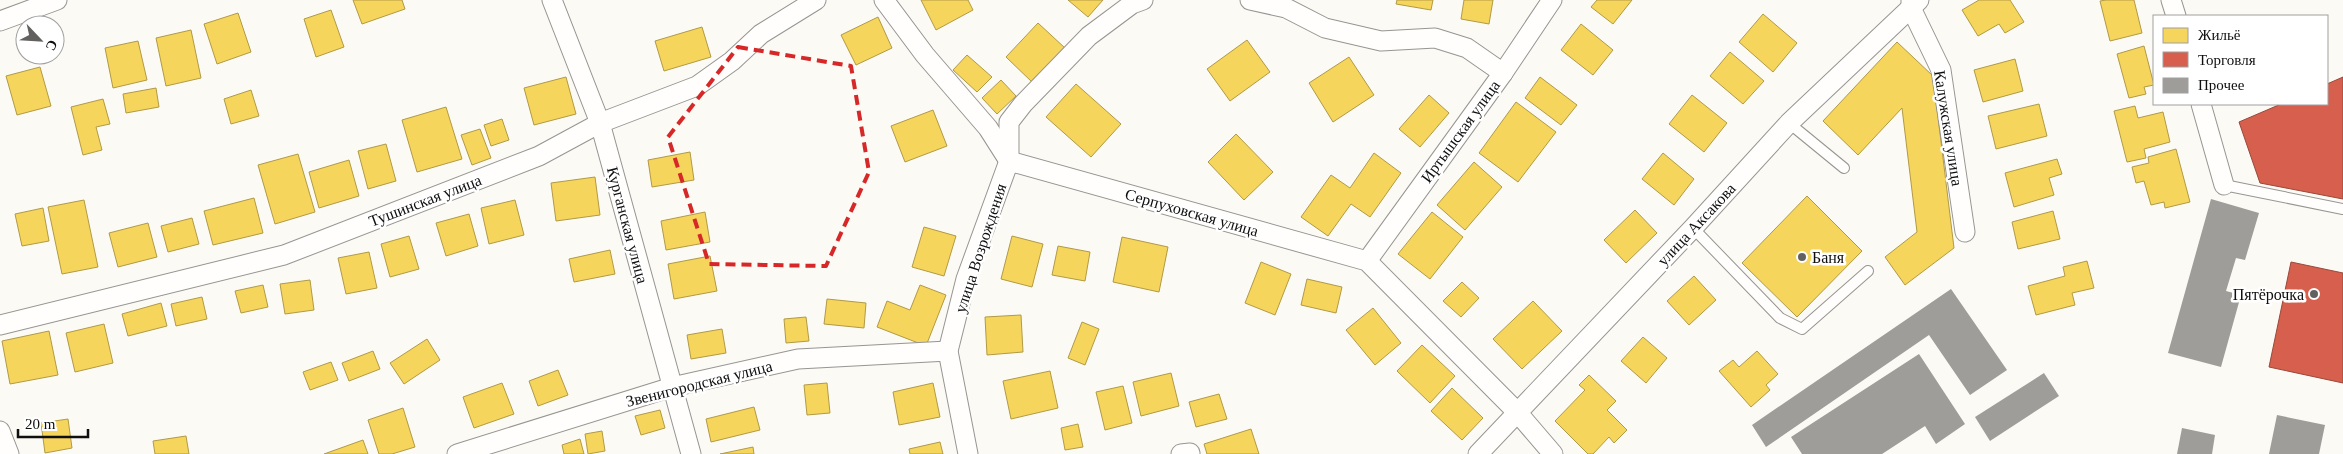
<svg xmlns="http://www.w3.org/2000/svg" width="2343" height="454" font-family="Georgia,serif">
<rect width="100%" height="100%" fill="#fcfaf4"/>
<!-- homes -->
<g fill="#f6d55c" stroke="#b19a45">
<path d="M353 0H402L405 9 362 24Z"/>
<path d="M921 0H968L973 10 936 30Z"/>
<path d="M1068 0H1103L1088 17Z"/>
<path d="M1397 0H1433L1431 10 1396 4Z"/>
<path d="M1464 0H1493L1489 24 1461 19Z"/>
<path d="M1597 0H1632L1613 24 1591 7Z"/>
<path d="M1979 0H2010L2024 22 2005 33 1999 24 1978 36 1962 10Z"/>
<path d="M2106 0H2134L2142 33 2110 41 2100 1Z"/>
<path d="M331 10 344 47 316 57 304 19Z"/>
<path d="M238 13 251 52 217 64 204 24Z"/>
<path d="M1763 14 1797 43 1773 72 1739 42Z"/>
<path d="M878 17 892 48 856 65 841 35Z"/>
<path d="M1038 23 1065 48 1033 83 1006 57Z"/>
<path d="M1581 24 1613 50 1593 75 1561 50Z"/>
<path d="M702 27 711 57 664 71 655 41Z"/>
<path d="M191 30 201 78 166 86 156 38Z"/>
<path d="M1247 40 1270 72 1230 101 1207 69Z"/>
<path d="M138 41 147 80 113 88 105 48Z"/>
<path d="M1897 42 1933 76 1954 248 1905 285 1885 257 1917 232 1902 108 1858 155 1823 121Z"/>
<path d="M2144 46 2154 85 2144 87 2146 94 2129 98 2117 54Z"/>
<path d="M1730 52 1764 81 1743 104 1710 76Z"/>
<path d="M967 55 992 77 977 92 953 70Z"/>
<path d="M1349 57 1374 95 1333 122 1309 83Z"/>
<path d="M2015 59 2023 91 1983 102 1974 70Z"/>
<path d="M40 67 51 106 17 115 6 76Z"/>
<path d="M566 77 576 114 534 125 524 88Z"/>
<path d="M1540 77 1577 105 1561 125 1525 98Z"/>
<path d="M1001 80 1016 96 997 114 982 98Z"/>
<path d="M1076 84 1121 124 1091 157 1046 117Z"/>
<path d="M156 88 159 107 126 113 123 94Z"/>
<path d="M251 90 259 116 231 124 224 99Z"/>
<path d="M1429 95 1449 113 1420 147 1399 129Z"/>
<path d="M1692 95 1727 123 1704 152 1669 124Z"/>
<path d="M103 99 110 124 96 127 102 150 83 155 71 107Z"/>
<path d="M1516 102 1556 132 1518 182 1479 153Z"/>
<path d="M2039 104 2047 136 1996 149 1988 116Z"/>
<path d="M2135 106 2138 118 2163 112 2170 142 2144 149 2146 158 2127 162 2114 111Z"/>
<path d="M446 107 462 159 417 172 402 120Z"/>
<path d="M933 110 947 146 905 162 891 126Z"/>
<path d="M502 119 509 140 491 146 484 125Z"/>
<path d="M480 129 491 158 472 165 461 135Z"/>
<path d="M1236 134 1273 172 1244 200 1208 162Z"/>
<path d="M386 144 396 181 368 189 358 151Z"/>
<path d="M2176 149 2190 202 2165 208 2164 202 2151 205 2144 181 2136 183 2132 167 2149 163 2148 157Z"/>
<path d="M690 152 694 180 652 187 648 160Z"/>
<path d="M1374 153 1401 173 1370 217 1351 204 1328 236 1301 217 1331 175 1350 188Z"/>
<path d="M1663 153 1694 179 1674 205 1642 179Z"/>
<path d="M298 154 315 212 275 224 258 165Z"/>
<path d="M2057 159 2062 174 2049 178 2054 195 2014 207 2005 173Z"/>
<path d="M349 160 359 196 319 208 309 172Z"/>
<path d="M1474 162 1502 187 1465 230 1437 205Z"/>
<path d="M595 177 600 215 556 221 551 183Z"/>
<path d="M1807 196 1862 251 1797 317 1742 263Z"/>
<path d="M254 198 263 233 213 245 204 211Z"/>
<path d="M84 200 98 267 62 274 48 207Z"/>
<path d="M515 200 524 235 489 244 481 208Z"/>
<path d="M43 208 49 241 22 246 15 214Z"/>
<path d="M1635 210 1657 233 1626 263 1604 240Z"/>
<path d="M2053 211 2060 239 2018 249 2012 222Z"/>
<path d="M705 212 710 242 666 250 661 221Z"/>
<path d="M1432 212 1463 237 1430 279 1398 254Z"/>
<path d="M469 214 478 246 446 256 436 223Z"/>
<path d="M192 218 199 244 168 252 161 226Z"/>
<path d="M148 223 157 257 118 267 109 233Z"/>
<path d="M924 227 956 236 944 276 912 267Z"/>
<path d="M409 236 419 269 390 277 381 244Z"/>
<path d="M1012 236 1043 244 1032 287 1001 279Z"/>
<path d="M1122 237 1168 247 1159 292 1113 282Z"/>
<path d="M1058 246 1090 252 1085 281 1052 275Z"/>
<path d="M610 250 615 274 574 282 569 259Z"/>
<path d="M369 252 377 288 346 294 338 258Z"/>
<path d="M710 256 717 291 674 299 668 264Z"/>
<path d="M2087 261 2094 288 2072 293 2075 305 2036 315 2028 286 2065 276 2063 267Z"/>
<path d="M1261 262 1291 274 1275 315 1245 303Z"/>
<path d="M1694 276 1716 300 1689 325 1667 301Z"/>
<path d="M1307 279 1342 287 1336 313 1301 305Z"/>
<path d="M310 280 314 310 285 314 280 284Z"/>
<path d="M1462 282 1479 298 1461 317 1443 301Z"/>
<path d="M263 285 268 307 241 313 235 291Z"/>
<path d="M920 285 946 295 926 346 877 327 887 301 910 310Z"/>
<path d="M202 297 207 319 176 326 171 304Z"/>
<path d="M827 299 866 303 864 328 824 324Z"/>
<path d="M1533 301 1562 331 1522 369 1493 339Z"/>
<path d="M161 303 167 326 128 336 122 314Z"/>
<path d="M1373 308 1401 343 1375 365 1346 330Z"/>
<path d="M1021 315 1023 352 987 355 985 317Z"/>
<path d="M806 317 809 341 786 343 784 319Z"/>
<path d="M1082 322 1099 329 1085 365 1068 358Z"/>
<path d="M104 324 113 363 75 372 66 333Z"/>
<path d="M722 329 726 353 691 359 687 335Z"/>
<path d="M49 331 58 375 10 384 2 341Z"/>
<path d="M1643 337 1667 358 1646 383 1621 361Z"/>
<path d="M427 339 440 360 404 384 390 363Z"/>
<path d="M1422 345 1455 376 1430 403 1397 371Z"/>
<path d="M373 351 380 369 349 381 342 363Z"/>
<path d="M1757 351 1778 374 1766 385 1770 390 1751 407 1719 371 1733 360 1739 367Z"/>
<path d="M331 362 338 380 310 390 303 372Z"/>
<path d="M558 370 568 395 538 406 529 381Z"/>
<path d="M1050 371 1058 408 1011 419 1003 381Z"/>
<path d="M1171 373 1179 406 1141 416 1133 382Z"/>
<path d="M1589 375 1616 401 1607 410 1627 430 1614 443 1609 437 1593 454H1588L1555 421 1585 390 1579 385Z"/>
<path d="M502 383 514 414 474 428 463 397Z"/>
<path d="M827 383 830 413 807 415 804 385Z"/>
<path d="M933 383 940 417 899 425 893 392Z"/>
<path d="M1123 386 1132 423 1105 430 1096 392Z"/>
<path d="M1452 388 1483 418 1462 440 1431 411Z"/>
<path d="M1219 394 1227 419 1196 427 1189 402Z"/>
<path d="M754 407 760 430 711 442 706 419Z"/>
<path d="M403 408 415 447 392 454H379L368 420Z"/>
<path d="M660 410 665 428 641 435 635 416Z"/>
<path d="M68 419 72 448 45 453 41 423Z"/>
<path d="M1078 424 1083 447 1065 450 1061 428Z"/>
<path d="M1251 429 1259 454H1207L1204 444Z"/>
<path d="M602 431 605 451 588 454 585 434Z"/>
<path d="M186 436 189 454H155L153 441Z"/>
<path d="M580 439 584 454H564L562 445Z"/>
<path d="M363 440 368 454H324Z"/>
<path d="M940 442 943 454H910L909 449Z"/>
<path d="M753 447 754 454H720Z"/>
</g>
<!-- shops -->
<g fill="#d6604d" stroke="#9a483a">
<path d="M2343 77V199L2260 183 2239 122 2281 104H2327V84Z"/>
<path d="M2291 262 2343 273V383L2269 367Z"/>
</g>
<!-- building -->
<g fill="#9f9d99">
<path d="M2211 199 2259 213 2245 260 2236 258 2226 291 2241 295 2221 367 2168 353Z"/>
<path d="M1951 289 2007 370 1970 395 1929 335 1766 447 1752 425Z"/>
<path d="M1919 354 1965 424 1936 444 1925 426 1882 454H1802L1791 437Z"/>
<path d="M2044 373 2059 396 1990 441 1975 417Z"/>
<path d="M2277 415 2325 425 2319 454H2269Z"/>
<path d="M2182 428 2215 435 2212 454H2177Z"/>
</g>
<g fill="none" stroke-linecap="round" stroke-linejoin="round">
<defs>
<g id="lane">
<path d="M1789 123 1844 168"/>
<path d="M2224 185 2343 209"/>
<path d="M1693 228 1780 318 1802 329 1868 271"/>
</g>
<g id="street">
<path d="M552 0 600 123 691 454"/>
<path d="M884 0 925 55 988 128 1009 161 1367 261 1517 412 1553 454"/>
<path d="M1250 0 1286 8 1325 28 1381 41 1435 38 1467 48 1503 73"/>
<path d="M1911 0V8L1941 70 1965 232"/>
<path d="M2171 0 2176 16"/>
<path d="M0 21 57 0"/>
<path d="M2201 104 2224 185"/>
<path d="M1367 261 1503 73 1552 0"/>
<path d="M0 325 284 255 539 156 600 123 697 86 732 61 761 34 816 0"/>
<path d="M0 431 9 454"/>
<path d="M457 454 672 387 798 359 948 351"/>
<path d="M968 454 948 351 966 279 1009 161V122L1023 104 1089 36 1132 4 1143 0"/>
<path d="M1181 454 1190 453"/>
<path d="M1478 454 1693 228 1789 123 1919 0"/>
</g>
</defs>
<!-- lane casing -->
<use href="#lane" stroke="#969592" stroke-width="12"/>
<!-- street casing -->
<use href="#street" stroke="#969592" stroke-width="21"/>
<!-- lane -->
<use href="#lane" stroke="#fffefd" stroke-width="10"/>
<!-- street -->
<use href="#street" stroke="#fffefd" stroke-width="19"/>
</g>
<!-- marked area -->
<path fill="none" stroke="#d62828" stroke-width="4" stroke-dasharray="10 6" stroke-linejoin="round" d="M738 47 851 66 869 172 826 266 709 264 668 137Z"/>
<!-- markers -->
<g fill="#62615f" stroke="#fff" stroke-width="2">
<circle cx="1802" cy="257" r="5"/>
<circle cx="2314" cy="294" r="5"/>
</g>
<g text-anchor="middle" stroke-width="5" stroke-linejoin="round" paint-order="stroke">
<!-- street labels -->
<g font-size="16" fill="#0f0f0f" stroke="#fff">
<text transform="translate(1949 128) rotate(81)" y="6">Калужская улица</text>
<text transform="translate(1460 131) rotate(-54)" y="6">Иртышская улица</text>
<text transform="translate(425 200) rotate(-21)" y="6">Тушинская улица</text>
<text transform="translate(1192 212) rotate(16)" y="6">Серпуховская улица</text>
<text transform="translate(1696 224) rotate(-47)" y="6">улица Аксакова</text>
<text transform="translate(628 225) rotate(75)" y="6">Курганская улица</text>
<text transform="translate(980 248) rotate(-72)" y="6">улица Возрождения</text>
<text transform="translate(699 383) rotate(-14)" y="6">Звенигородская улица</text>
</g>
<!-- poi labels -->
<g font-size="16" fill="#0f0f0f" stroke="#fff" text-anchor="start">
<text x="1812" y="263">Баня</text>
<text x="2304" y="300" text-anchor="end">Пятёрочка</text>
</g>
</g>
<!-- legend -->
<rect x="2153" y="15" width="175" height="90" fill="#ffffff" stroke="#9f9f9f"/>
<rect x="2163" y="28" width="25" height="15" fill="#f6d55c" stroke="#9f9f9f"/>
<text x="2198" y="40" font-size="15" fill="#0f0f0f">Жильё</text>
<rect x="2163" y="52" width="25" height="15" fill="#d6604d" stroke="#9f9f9f"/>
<text x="2198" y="65" font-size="15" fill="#0f0f0f">Торговля</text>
<rect x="2163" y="78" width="25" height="15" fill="#9f9d99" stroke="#9f9f9f"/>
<text x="2198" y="90" font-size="15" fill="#0f0f0f">Прочее</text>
<!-- north arrow -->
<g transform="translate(40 40) rotate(115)"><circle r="24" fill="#ffffff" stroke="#9f9f9f"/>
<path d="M0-4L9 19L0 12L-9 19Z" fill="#62615f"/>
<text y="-8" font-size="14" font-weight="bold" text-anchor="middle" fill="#0f0f0f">С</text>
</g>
<!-- scale -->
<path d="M18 429v8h70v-8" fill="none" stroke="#0f0f0f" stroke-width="2.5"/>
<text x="25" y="429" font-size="15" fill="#0f0f0f" stroke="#ffffff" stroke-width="4" paint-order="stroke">20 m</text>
</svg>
